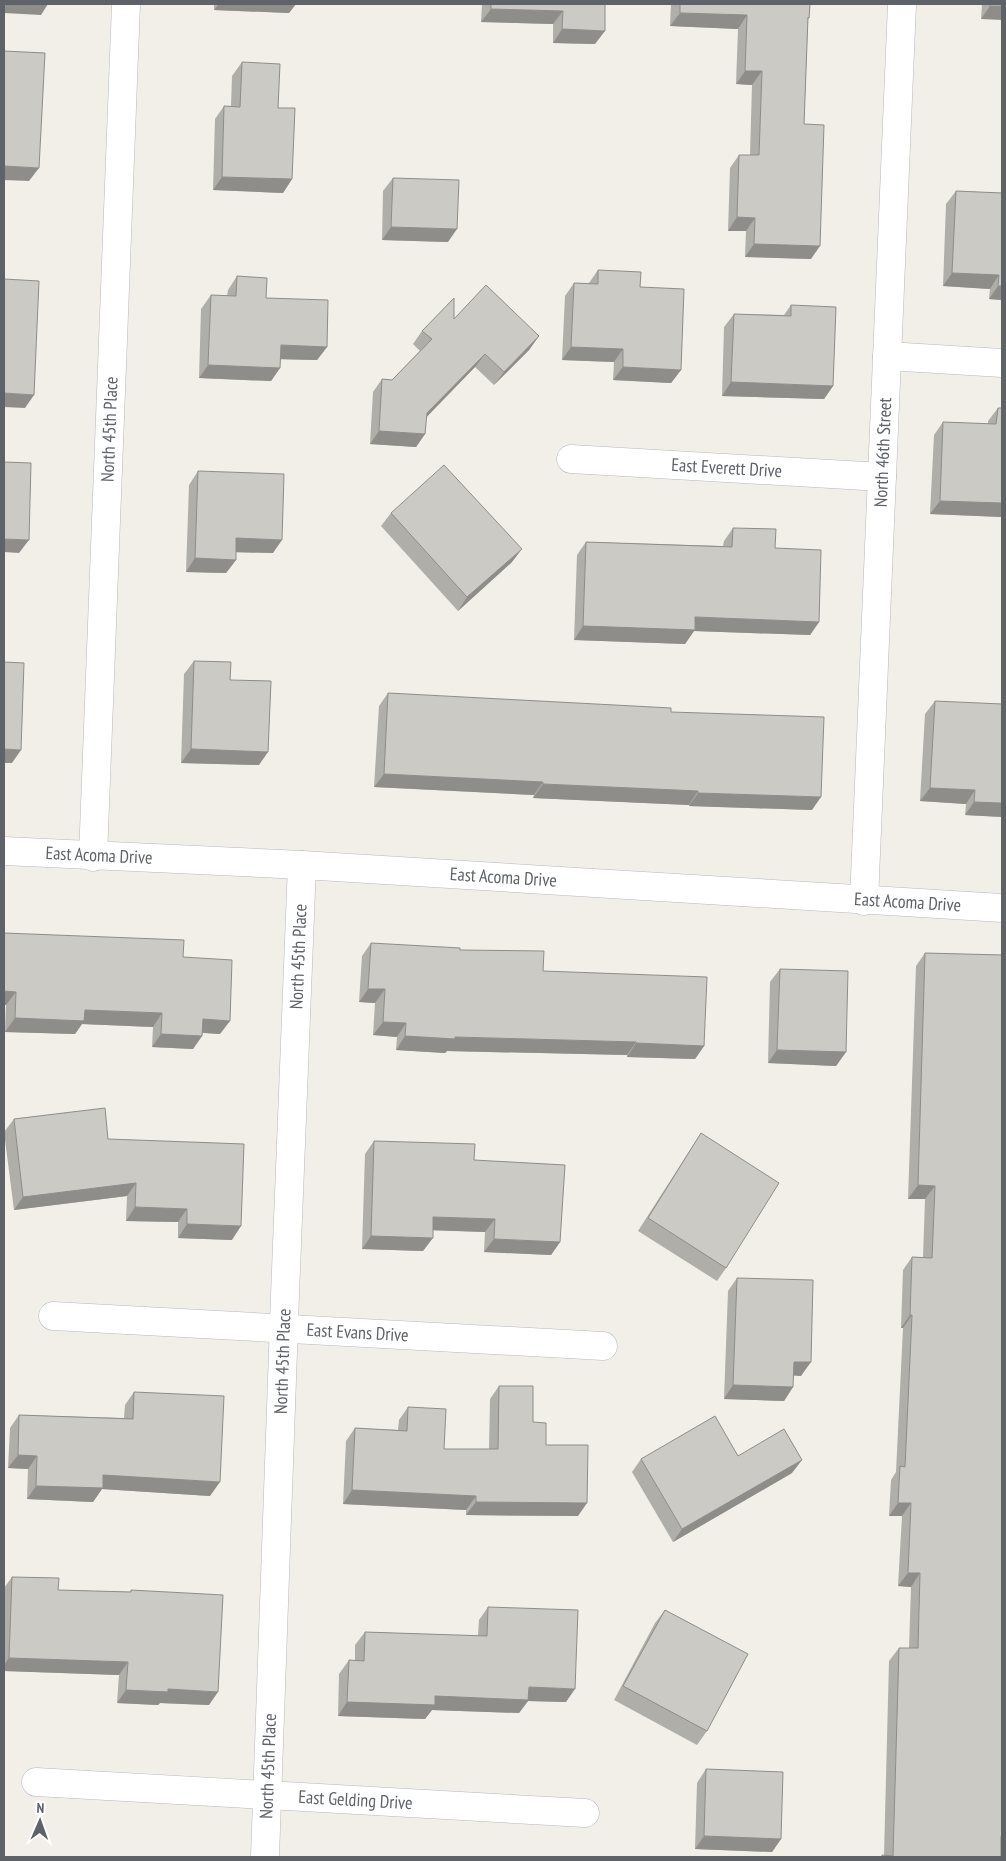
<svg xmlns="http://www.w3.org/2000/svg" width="1006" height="1861" font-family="'PT Sans Narrow',sans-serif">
<rect width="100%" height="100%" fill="#f1efe8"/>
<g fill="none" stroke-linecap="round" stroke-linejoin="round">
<defs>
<g id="minor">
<path d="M887 356 1002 363"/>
<path id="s1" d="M571 459 882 477"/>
<path id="s2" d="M93 857 126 4"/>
<path id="s3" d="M864 901 902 4"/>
<path id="s4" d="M53 1316 603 1346"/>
<path id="s5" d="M36 1782 585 1813"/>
<path id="s6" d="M265 1857 285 1295 302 865"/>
</g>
<g id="tertiary">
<path id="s7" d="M4 851 302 865 1002 908"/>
</g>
</defs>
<!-- minor casing -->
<use href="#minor" stroke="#b5b8bc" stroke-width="29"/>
<!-- tertiary casing -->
<use href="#tertiary" stroke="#b5b8bc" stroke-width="29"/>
<!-- minor -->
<use href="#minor" stroke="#fff" stroke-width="28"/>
<!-- tertiary -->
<use href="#tertiary" stroke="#fff" stroke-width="28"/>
</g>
<!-- wall -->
<g fill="#afaea9">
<path d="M214 4H296L289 13 214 10Z"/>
<path d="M482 4H605L595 44 553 43V24L481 22Z"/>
<path d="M671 4H810L809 18 808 20 804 124 811 259 745 257 746 231H728L730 168 739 155H750L752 85 736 84 738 29 670 26Z"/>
<path d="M982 4H1002L981 19Z"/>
<path d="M242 62 278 108 292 179 283 193 213 190 215 119 224 106H231L232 76Z"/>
<path d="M393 178 448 242 382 240 383 191Z"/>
<path d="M956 191 1002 193V300L989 299 990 289 943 286 946 204Z"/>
<path d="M598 270 640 287 681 370 671 383 613 380 614 362 562 360 565 296 574 283H589Z"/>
<path d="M237 276 266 298 327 347 317 360 280 359V368L271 381 199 378 201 309 211 295 227 296 228 290Z"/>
<path d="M791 305 833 386 824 399 722 396 724 327 734 314 784 315Z"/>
<path d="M454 319 539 336 529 350 494 385 475 367 426 417 425 434 416 447 370 444 373 392 382 379 392 380 420 351 413 344 422 331Z"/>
<path d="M998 408H1002V517L930 514 934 435 943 422 988 424V421Z"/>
<path d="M198 471 273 553 236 552V560L226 573 186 572 189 485Z"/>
<path d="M391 513 512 562 458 611 381 526Z"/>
<path d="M733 528 775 548 819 622 810 635 694 631 685 644 574 640 577 555 586 542 723 546 724 541Z"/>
<path d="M194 661 230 680 259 765 181 763 184 674Z"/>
<path d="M388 693 671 712 812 810 689 806V805L533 798 534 795 374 787 379 706Z"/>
<path d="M935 701 1002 817 965 815 966 804 920 801 925 714Z"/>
<path d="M4 933 183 957 220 1034 202 1033V1036L193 1049 152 1047 153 1027 82 1024 75 1034 5 1032 6 1005H4Z"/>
<path d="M371 943 460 950 543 971 704 1046 695 1059 627 1057V1055L447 1051 445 1053 396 1050 397 1037 373 1035 375 1003 359 1002 362 956Z"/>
<path d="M925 953 1002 955V1840L1001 1842V1857H881L882 1855H884L889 1661 899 1648H909L911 1587 898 1586 902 1516H889L891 1480 896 1472 903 1328H901L903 1270 912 1257H923L925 1199H908L916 966Z"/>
<path d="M780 969 846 1052 836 1066 768 1063 770 982Z"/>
<path d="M14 1119 108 1139 232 1240 178 1238V1222L126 1221 127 1196 14 1210 4 1132Z"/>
<path d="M701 1133 726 1268 717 1281 638 1231Z"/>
<path d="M374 1141 474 1160 560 1242 551 1255 484 1252 485 1232 433 1230 423 1251 362 1249 365 1154Z"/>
<path d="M737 1278 801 1376 793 1375V1387L784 1401 724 1399 728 1291Z"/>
<path d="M499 1386 533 1422 546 1445 578 1516 466 1515V1510L343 1504 346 1441 355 1428 398 1430 399 1420 408 1407 444 1449H489L490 1399Z"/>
<path d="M134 1392 210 1496 102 1489 93 1502 27 1499 28 1469 8 1468 10 1428 19 1415 124 1418 125 1405Z"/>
<path d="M738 1456 792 1473 673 1542 632 1472 641 1459Z"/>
<path d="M12 1577 58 1590 130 1592 131 1590 209 1705 160 1703 158 1705 117 1703 119 1675 4 1671V1588Z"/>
<path d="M488 1607 566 1702 528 1701 519 1713 432 1710 425 1719 338 1716 339 1674 349 1660 355 1661V1645L365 1632 478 1636 479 1620Z"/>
<path d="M665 1610 707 1731 697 1745 614 1700 655 1623Z"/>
<path d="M706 1769 781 1839 772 1852 695 1849 697 1783Z"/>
</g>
<!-- shaded-wall -->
<g fill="#8f8d8a">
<path d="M4 4H48L41 15 4 13Z"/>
<path d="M219 4H296L289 13 214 10Z"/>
<path d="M990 6H1002V20L981 19Z"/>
<path d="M491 9 563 11 553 24 481 22Z"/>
<path d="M680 13 747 15 738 29 670 26Z"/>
<path d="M562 29 605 31 595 44 553 43Z"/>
<path d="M745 71H762L752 85 736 84Z"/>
<path d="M4 166 39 168 29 181 4 180Z"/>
<path d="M222 177 292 179 283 193 213 190Z"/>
<path d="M737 217 755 218 746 231H728Z"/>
<path d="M391 227 457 229 448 242 382 240Z"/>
<path d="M754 244 820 246 811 259 745 257Z"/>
<path d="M952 273 999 275 990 289 943 286Z"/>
<path d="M998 286H1002V300L989 299Z"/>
<path d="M539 336 529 350 494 385 504 372Z"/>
<path d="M281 345 327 347 317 360 271 359Z"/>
<path d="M571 347 623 349 614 362 562 360Z"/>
<path d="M485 354 475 367 417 427 427 413Z"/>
<path d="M208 365 280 368 271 381 199 378Z"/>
<path d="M623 367 681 370 671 383 613 380Z"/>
<path d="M731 382 833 386 824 399 722 396Z"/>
<path d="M4 393 34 395 25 408 4 407Z"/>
<path d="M379 431 425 434 416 447 370 444Z"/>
<path d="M940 501 1002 503V517L930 514Z"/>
<path d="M236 538 282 540 273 553 227 552Z"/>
<path d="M4 539 29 540 19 553 4 552Z"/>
<path d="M522 549 512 562 458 611 467 597Z"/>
<path d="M195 558 236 560 226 573 186 572Z"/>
<path d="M695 617 819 622 810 635 694 631 685 644 574 640 583 626Z"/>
<path d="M4 749 21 750 12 763H4Z"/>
<path d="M191 749 268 752 259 765 181 763Z"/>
<path d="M384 774 543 782 534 795 374 787Z"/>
<path d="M543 784 698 791 689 805 533 798Z"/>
<path d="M930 788 975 790 966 804 920 801Z"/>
<path d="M698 793 821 797 812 810 689 806Z"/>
<path d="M974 802 1002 803V817L965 815Z"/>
<path d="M368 989H385L375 1003 359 1002Z"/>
<path d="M4 991 16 992 6 1005H4Z"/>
<path d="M85 1010 162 1013 153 1027 82 1024 75 1034 5 1032 15 1018Z"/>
<path d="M203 1019 230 1021 220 1034 193 1032Z"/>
<path d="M383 1022 406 1023 397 1037 373 1035Z"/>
<path d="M161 1034 202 1036 193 1049 152 1047Z"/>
<path d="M405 1036 455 1037 636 1042 627 1055 447 1051 445 1053 396 1050Z"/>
<path d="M636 1043 704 1046 695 1059 627 1057Z"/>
<path d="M777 1050 846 1052 836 1066 768 1063Z"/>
<path d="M136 1183 127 1196 14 1210 23 1197Z"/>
<path d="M918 1185 935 1186 925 1199H908Z"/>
<path d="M135 1207 187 1209 178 1222 126 1221Z"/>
<path d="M433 1217 495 1219 485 1232 424 1230Z"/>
<path d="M187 1224 241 1226 232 1240 178 1238Z"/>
<path d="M371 1236 433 1238 423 1251 362 1249Z"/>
<path d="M494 1239 560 1242 551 1255 484 1252Z"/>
<path d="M910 1315H912L903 1328H901Z"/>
<path d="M794 1362H811L801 1376 785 1375Z"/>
<path d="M733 1385 793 1387 784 1401 724 1399Z"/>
<path d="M18 1455 37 1456 28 1469 8 1468Z"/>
<path d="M802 1460 792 1473 673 1542 682 1529Z"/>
<path d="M103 1475 220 1482 210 1496 102 1489 93 1502 27 1499 36 1486Z"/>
<path d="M352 1490 476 1496 466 1510 343 1504Z"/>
<path d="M476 1502 587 1503 578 1516 466 1515Z"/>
<path d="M898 1503H911L902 1516H889Z"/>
<path d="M908 1573H920L911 1587 898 1586Z"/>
<path d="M9 1658 128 1662 119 1675 4 1671V1665Z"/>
<path d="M529 1687 575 1689 566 1702 528 1701 519 1713 432 1710 425 1719 338 1716 347 1702 435 1696Z"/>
<path d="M168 1689 218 1692 209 1705 160 1703 158 1705 117 1703 126 1690Z"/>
<path d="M704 1836 781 1839 772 1852 695 1849Z"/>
</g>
<!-- building -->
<g fill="#cccac5" stroke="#8f8d8a">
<path d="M491 4H605V31L562 29 563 11 491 9Z"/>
<path d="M680 4H810L809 18 808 17 804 124 824 125 820 246 754 244 755 218 737 217 739 155H759L762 71H745L747 15 680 13Z"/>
<rect x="990" y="4" width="12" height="2"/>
<path d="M4 51 45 53 39 168 4 166Z"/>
<path d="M242 62 280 64 278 108H295L292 179 222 177 224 106 240 107Z"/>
<path d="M393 178 459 180 457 229 391 227Z"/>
<path d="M956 191 1002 193V286H998L999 275 952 273Z"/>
<path d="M598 270 641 272 640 287 684 289 681 370 623 367V349L571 347 574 283 598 284Z"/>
<path d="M237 276 267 278 266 298 328 300 327 347 281 345 280 368 208 365 211 295 236 296Z"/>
<path d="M4 279 39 281 34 395 4 393Z"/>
<path d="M486 285 539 336 504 372 485 354 427 413 425 434 379 431 382 379 392 380 432 339 422 331 454 298V319Z"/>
<path d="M791 305 836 307 833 386 731 382 734 314 791 316Z"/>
<path d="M998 408H1002V503L940 501 943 422 996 424Z"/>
<path d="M4 462 31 463 29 540 4 539Z"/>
<path d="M444 465 522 549 467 597 391 513Z"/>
<path d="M198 471 284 474 282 540 236 538V560L195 558Z"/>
<path d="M733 528 776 529 775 548 821 550 819 622 695 617V630L583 626 586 542 732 547Z"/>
<path d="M194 661 231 662 230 680 271 681 268 752 191 749Z"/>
<path d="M4 662 24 663 21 750 4 749Z"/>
<path d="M388 693 671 708V712L824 717 821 797 698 793V791L543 784V782L384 774Z"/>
<path d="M935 701 1002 704V803L974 802 975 790 930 788Z"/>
<path d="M4 933 184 940 183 957 232 960 230 1021 203 1019 202 1036 161 1034 162 1013 85 1010 84 1021 15 1018 16 992 4 991Z"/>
<path d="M371 943 460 948V950L544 951 543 971 707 977 704 1046 636 1043V1042L455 1037V1039L405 1036 406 1023 383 1022 385 989H368Z"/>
<path d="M925 953 1002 955V1836H1001V1857H882V1855L893 1856 899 1648H918L920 1573H908L911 1503H898L900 1466 905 1467 912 1315H910L912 1257 932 1258 935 1186 918 1185Z"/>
<path d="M780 969 848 971 846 1052 777 1050Z"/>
<path d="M105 1108 108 1139 244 1144 241 1226 187 1224V1209L135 1207 136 1183 23 1197 14 1119Z"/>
<path d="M701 1133 779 1183 726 1268 648 1218Z"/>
<path d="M374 1141 475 1144 474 1160 565 1165 560 1242 494 1239 495 1219 433 1217V1238L371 1236Z"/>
<path d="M737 1278 813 1280 811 1362H794L793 1387 733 1385Z"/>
<path d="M499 1386H533V1422L546 1423V1445H588L587 1503 476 1502V1496L352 1490 355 1428 407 1431 408 1407 446 1409 444 1449H498Z"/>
<path d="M134 1392 224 1396 220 1482 103 1475V1488L36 1486 37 1456 18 1455 19 1415 133 1419Z"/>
<path d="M715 1416 738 1456 784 1429 802 1460 682 1529 641 1459Z"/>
<path d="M12 1577 59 1578 58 1590 131 1592V1590L223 1595 218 1692 168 1689V1692L126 1690 128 1662 9 1658Z"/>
<path d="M488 1607 578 1610 575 1689 529 1687 528 1700 435 1696V1705L347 1702 349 1660 364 1661 365 1632 487 1636Z"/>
<path d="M665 1610 748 1654 707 1731 623 1686Z"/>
<path d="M706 1769 783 1772 781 1839 704 1836Z"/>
</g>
<g text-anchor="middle" stroke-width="4" stroke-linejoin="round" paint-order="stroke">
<!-- street labels -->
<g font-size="18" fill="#5f6368" stroke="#fff">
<text dy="6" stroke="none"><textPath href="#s2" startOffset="428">North 45th Place</textPath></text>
<text dy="6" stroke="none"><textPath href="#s3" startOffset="449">North 46th Street</textPath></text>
<text dy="6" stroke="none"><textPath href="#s1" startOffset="156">East Everett Drive</textPath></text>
<text dy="6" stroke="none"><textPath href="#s7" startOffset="95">East Acoma Drive</textPath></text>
<text dy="6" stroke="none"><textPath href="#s7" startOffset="500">East Acoma Drive</textPath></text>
<text dy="6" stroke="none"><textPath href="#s7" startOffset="905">East Acoma Drive</textPath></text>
<text dy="6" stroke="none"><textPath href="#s6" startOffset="901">North 45th Place</textPath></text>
<text dy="6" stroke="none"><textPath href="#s4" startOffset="305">East Evans Drive</textPath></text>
<text dy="6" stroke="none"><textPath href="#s6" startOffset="496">North 45th Place</textPath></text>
<text dy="6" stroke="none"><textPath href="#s6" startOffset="91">North 45th Place</textPath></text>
<text dy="6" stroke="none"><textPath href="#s5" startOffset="320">East Gelding Drive</textPath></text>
</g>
</g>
<!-- border -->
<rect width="1006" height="1861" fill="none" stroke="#5f6368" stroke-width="10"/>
<!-- north arrow -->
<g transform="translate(40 1821) rotate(2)" stroke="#ffffff" stroke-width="4" paint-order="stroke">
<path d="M0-4L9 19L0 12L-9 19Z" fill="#5f6368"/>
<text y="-8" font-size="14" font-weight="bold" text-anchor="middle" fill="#5f6368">N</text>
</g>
</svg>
